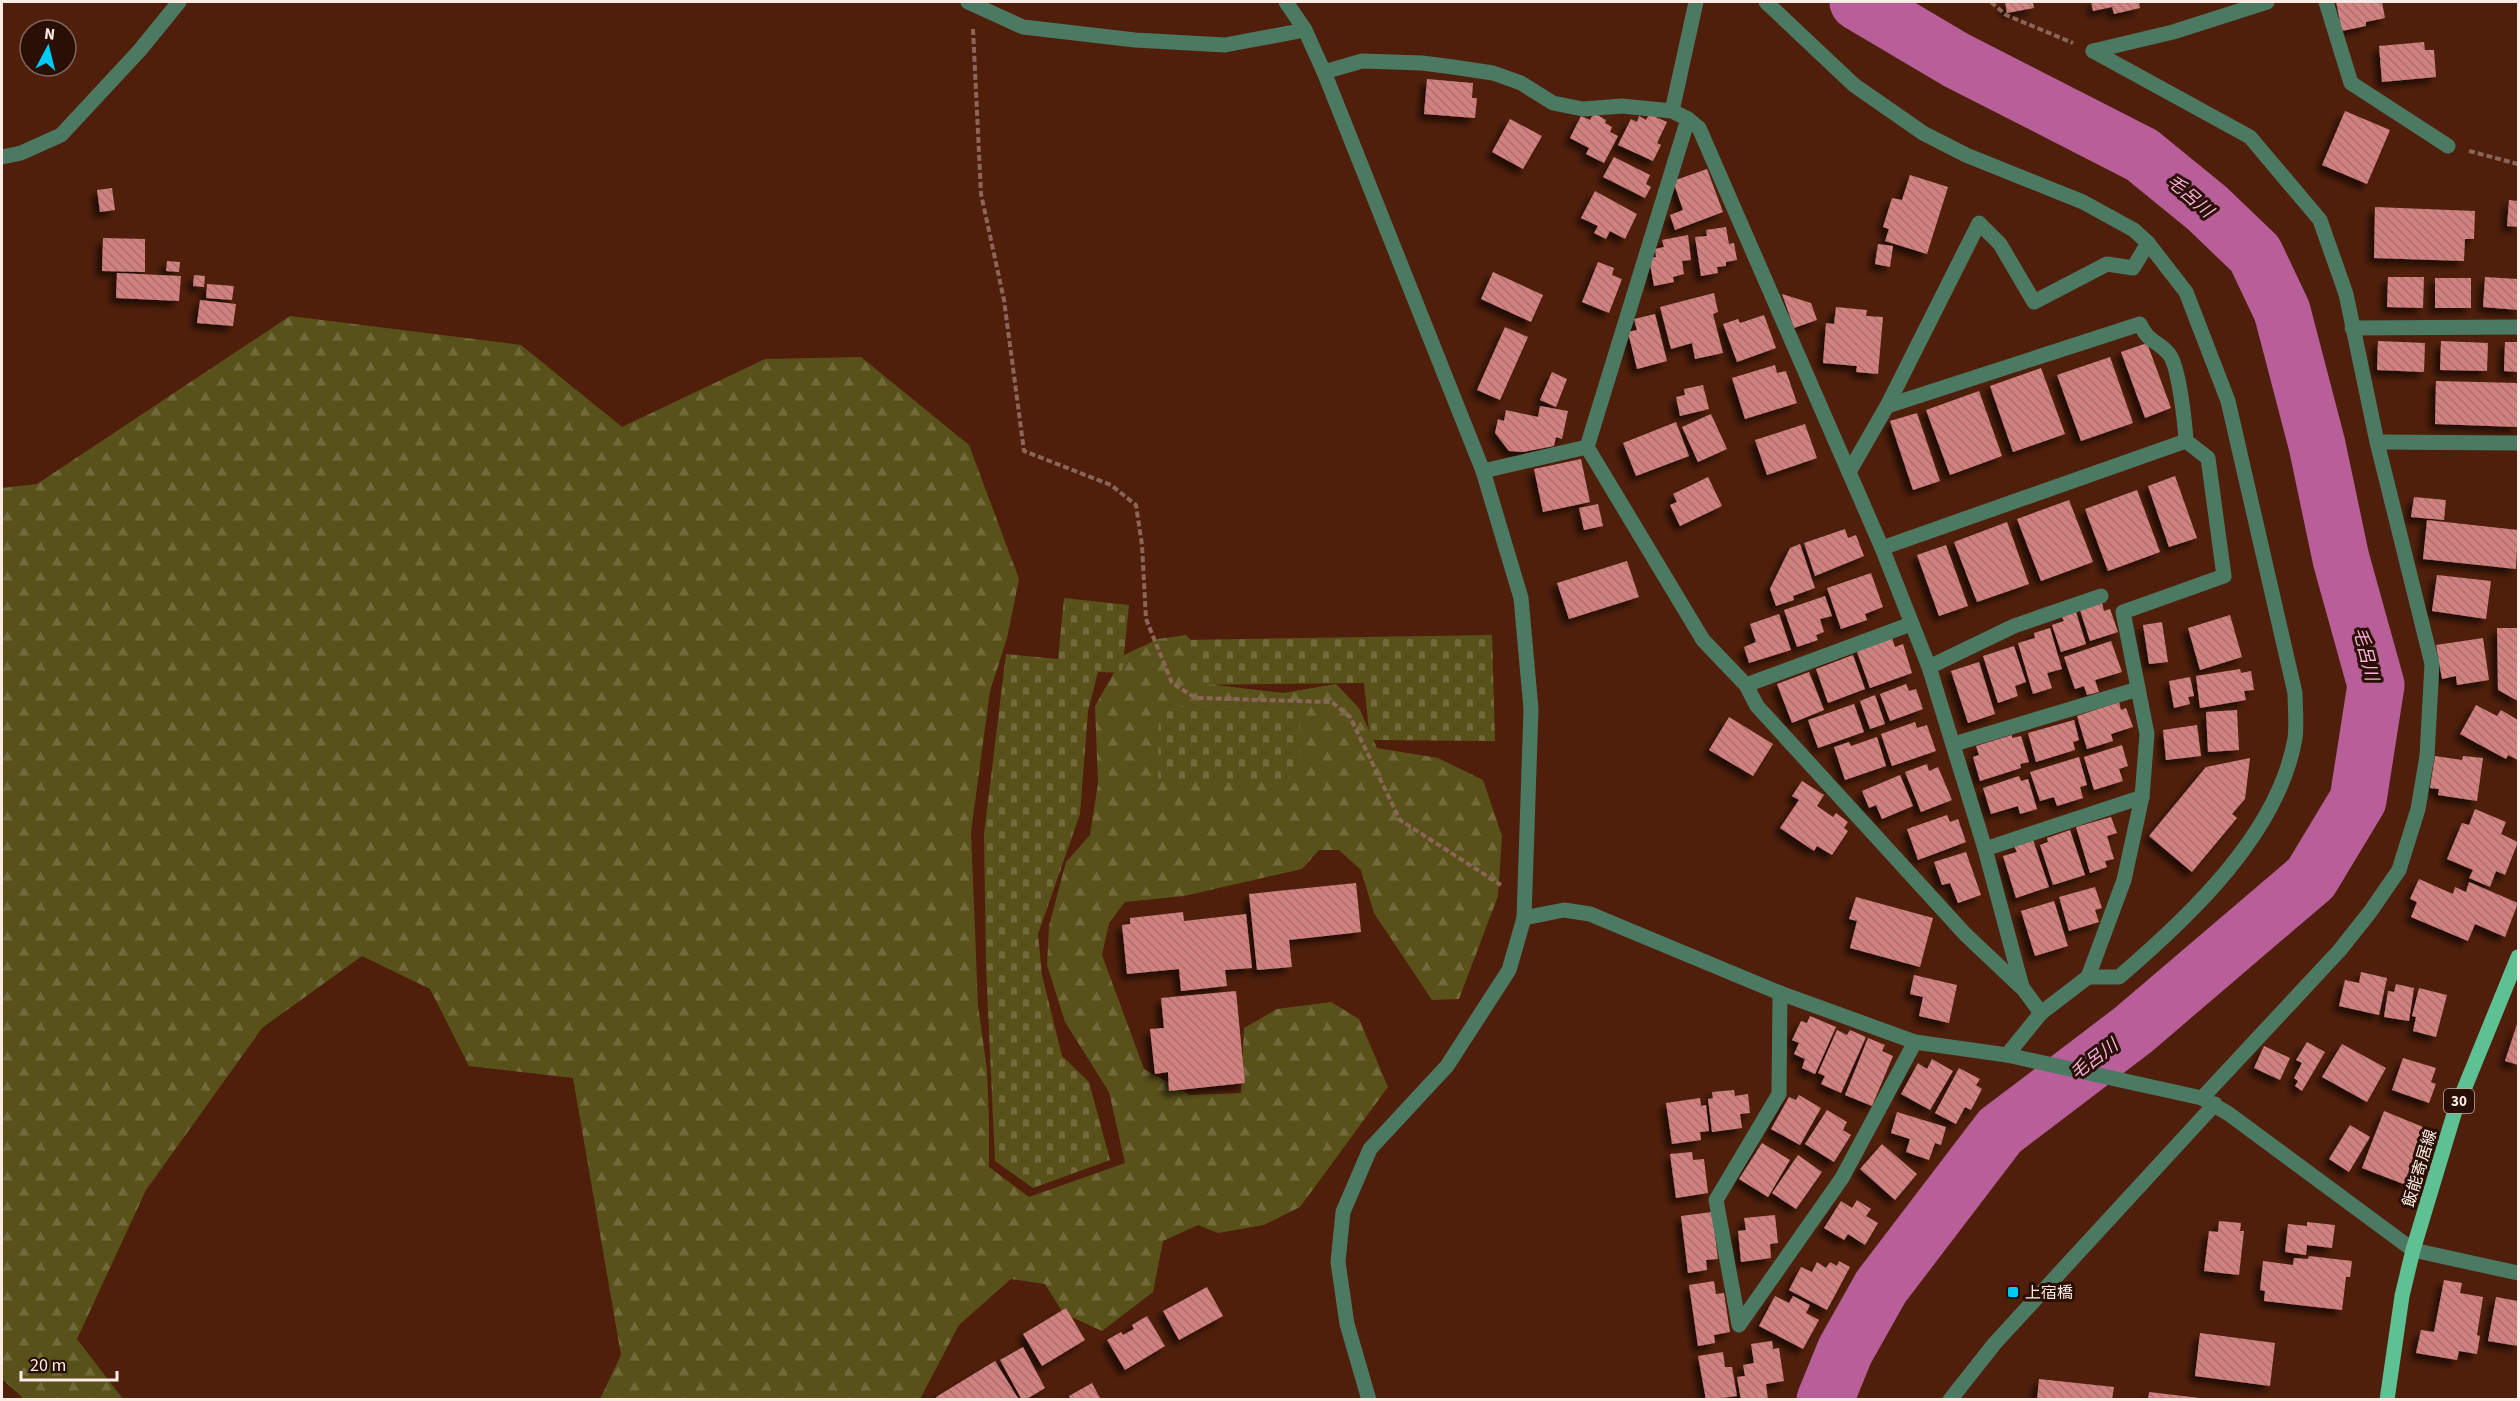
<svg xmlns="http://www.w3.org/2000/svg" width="2520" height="1401" font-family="'Source Sans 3','Noto Sans JP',sans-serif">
<defs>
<pattern id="forest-firs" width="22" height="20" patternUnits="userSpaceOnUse" patternTransform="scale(1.5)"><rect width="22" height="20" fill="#59511a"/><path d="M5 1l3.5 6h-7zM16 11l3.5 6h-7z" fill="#726a3b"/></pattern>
<pattern id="cemetery-stones" width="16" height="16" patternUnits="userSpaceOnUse" patternTransform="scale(1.5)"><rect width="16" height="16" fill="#59511a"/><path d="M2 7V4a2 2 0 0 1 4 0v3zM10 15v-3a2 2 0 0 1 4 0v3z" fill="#726a3b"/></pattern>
<pattern id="building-back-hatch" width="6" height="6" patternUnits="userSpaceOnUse" patternTransform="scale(1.5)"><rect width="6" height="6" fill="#d18280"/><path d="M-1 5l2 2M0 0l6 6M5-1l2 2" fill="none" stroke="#a9706e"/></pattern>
<filter id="shadow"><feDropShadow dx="-5.5" dy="5.5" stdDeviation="3" flood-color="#0009"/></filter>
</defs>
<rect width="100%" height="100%" fill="#4f1f0b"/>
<!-- forest -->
<path fill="url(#forest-firs)" d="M290 316 521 345 622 427 765 359 861 357 969 445 1019 579 1007 638 990 691 971 832 978 1005 987 1070 989 1120V1167L1029 1197 1125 1163 1109 1092 1065 1022 1047 965 1049 926 1066 862 1090 835 1098 783 1095 706 1124 655 1158 639 1186 635 1198 648 1216 685 1283 693 1336 684 1359 708 1377 748 1438 758 1483 780 1502 836 1498 896 1459 999 1432 1000 1374 913 1361 870 1339 850H1319L1302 869 1184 896 1125 902 1109 923 1102 955 1144 1069 1190 1095 1241 1093 1244 1028 1277 1009 1331 1002 1359 1019 1388 1087 1300 1207 1264 1225 1218 1233 1198 1225 1163 1241 1153 1292 1102 1331 1063 1313 1045 1284 1011 1279 959 1325 920 1399H600L621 1355 573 1078 469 1066 430 989 362 956 262 1028 146 1190 77 1339 123 1399H24L2 1379V488L37 484Z"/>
<!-- cemetery -->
<g fill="url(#cemetery-stones)">
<path d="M1064 598 1129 605 1122 673 1098 672 1088 711 1080 814 1038 934 1042 975 1062 1056 1089 1082 1110 1160 1033 1188 995 1161 986 966 984 834 1006 654 1058 659Z"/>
<path d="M1492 635 1495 741 1370 740 1364 683 1188 685 1184 640Z"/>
<path d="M1159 706 1300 707 1299 783 1158 782Z"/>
</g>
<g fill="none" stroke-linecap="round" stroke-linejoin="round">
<!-- river -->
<path stroke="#b85e99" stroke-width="57" d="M1825 1400 1845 1351 1881 1287 2000 1131 2133 1030 2311 878 2358 800 2376 685 2341 559 2317 445 2282 311 2255 254 2207 208 2142 155 1956 60 1858 2"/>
</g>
<!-- building -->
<g fill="url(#building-back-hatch)" filter="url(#shadow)">
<path d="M2005 2H2033L2034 8 2007 13Z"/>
<path d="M2091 2H2139L2140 8 2114 14 2112 7 2093 11Z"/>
<path d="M2336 2H2382L2385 18 2366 22V26L2342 31Z"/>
<path d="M2424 42 2425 50H2434L2436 77 2382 82 2379 46Z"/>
<path d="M1427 79 1473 83 1472 98H1477L1475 118 1424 114Z"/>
<path d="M2345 111 2390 130 2367 184 2322 165Z"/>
<path d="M1594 113 1606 120 1605 123 1612 127 1610 132 1618 136 1604 163 1586 154 1589 148 1570 138 1581 116 1590 120Z"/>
<path d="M1649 114 1667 122 1657 143 1661 145 1653 161 1618 145 1631 119 1637 122 1639 116 1646 120Z"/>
<path d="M1510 119 1542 136 1523 169 1492 152Z"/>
<path d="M1614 157 1650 175 1646 184 1651 187 1645 198 1603 177Z"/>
<path d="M1707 169 1723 212 1675 230 1670 215 1683 210 1673 181Z"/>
<path d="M1910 175 1948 187 1927 254 1885 241 1889 229 1883 227 1892 198 1902 200Z"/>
<path d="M112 188 115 210 100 212 97 190Z"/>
<path d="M1595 191 1637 214 1625 239 1610 231 1606 239 1594 233 1598 226 1581 218Z"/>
<path d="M2509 200 2518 201V227L2507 226Z"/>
<path d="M2375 207 2475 211 2474 239H2465L2464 261 2374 258Z"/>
<path d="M1726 227 1729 244 1734 243 1737 260 1726 262V266L1717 267 1718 273 1701 276 1695 237 1707 236 1706 230Z"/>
<path d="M1688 235 1691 260 1682 261 1684 274 1673 277 1674 282 1654 286 1649 258 1656 257 1655 249 1664 247 1662 240Z"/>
<path d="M103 238 145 239V272L102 271Z"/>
<path d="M1878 244 1893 246 1890 267 1875 264Z"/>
<path d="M167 261 180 262 179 272 166 271Z"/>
<path d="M1598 262 1614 268 1612 275 1622 279 1609 313 1582 302Z"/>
<path d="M1493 272 1543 295 1531 322 1481 299Z"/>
<path d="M117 273 181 276 179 301 116 298Z"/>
<path d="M194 275 205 276 204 287 193 286Z"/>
<path d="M2388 277H2424L2423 308 2387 307Z"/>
<path d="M2485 277 2518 279V310L2483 307Z"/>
<rect x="2435" y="278" width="36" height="30"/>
<path d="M207 284 234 286 232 300 206 298Z"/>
<path d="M1714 293 1718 312 1713 314 1723 353 1695 359 1692 343 1671 349 1660 307Z"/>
<path d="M1782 294 1811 303 1817 320 1794 328Z"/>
<path d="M200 300 236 304 233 326 197 323Z"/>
<path d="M1836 307 1867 310 1866 316 1883 317 1878 374 1856 372 1857 366 1823 363 1826 323 1834 324Z"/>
<path d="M1655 314 1667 361 1637 369 1628 332 1637 330 1634 319Z"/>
<path d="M1764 315 1776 348 1737 362 1723 324 1738 319 1740 323Z"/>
<path d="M1505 327 1528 337 1500 400 1477 390Z"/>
<path d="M2378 341 2425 343 2424 372 2377 370Z"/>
<path d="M2441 341 2488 343 2487 371 2440 370Z"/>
<path d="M2505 342H2518V372L2504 371Z"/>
<path d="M2147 343 2171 408 2145 418 2121 352Z"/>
<path d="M2110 357 2133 423 2081 441 2057 375Z"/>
<path d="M1775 365 1777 373 1786 371 1797 403 1745 419 1732 378Z"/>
<path d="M2041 368 2065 434 2013 452 1990 386Z"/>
<path d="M1552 372 1567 379 1556 407 1540 400Z"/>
<path d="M2436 381 2518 383V427L2435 424Z"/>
<path d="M1703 385 1709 409 1680 416 1676 397 1685 395 1684 389Z"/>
<path d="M1979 391 2002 456 1950 475 1926 410Z"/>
<path d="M1540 406 1568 411 1562 439 1556 437 1554 446 1523 452 1509 451 1495 433 1498 419 1504 421 1506 410 1538 417Z"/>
<path d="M1917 413 1940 481 1913 490 1890 421Z"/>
<path d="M1711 414 1727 449 1698 462 1682 427Z"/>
<path d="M1676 422 1689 456 1636 476 1623 443Z"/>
<path d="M1805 424 1817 458 1767 475 1755 440Z"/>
<path d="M1581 459 1590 502 1543 512 1534 469Z"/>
<path d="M2175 476 2197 538 2169 547 2148 486Z"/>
<path d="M1708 477 1722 506 1680 526 1670 505 1677 502 1673 494Z"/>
<path d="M2137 490 2160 552 2108 571 2085 509Z"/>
<path d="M2414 497 2446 500 2444 520 2411 517Z"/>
<path d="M2069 500 2093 562 2041 581 2017 519Z"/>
<path d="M1598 504 1603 526 1584 530 1579 508Z"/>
<path d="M2427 520 2518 530 2516 569 2423 559Z"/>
<path d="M2007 522 2029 584 1977 602 1954 542Z"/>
<path d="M1845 529 1848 538 1856 535 1864 556 1815 576 1804 543Z"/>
<path d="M1800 544 1815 588 1793 596 1794 600 1776 606 1770 589 1790 548Z"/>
<path d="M1946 545 1968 606 1939 616 1917 555Z"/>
<path d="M1627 561 1639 597 1569 619 1557 583Z"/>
<path d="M1871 573 1883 607 1865 614 1867 620 1841 629 1827 588Z"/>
<path d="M2437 575 2491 581 2486 619 2432 611Z"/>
<path d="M1825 596 1832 616 1820 619 1824 632 1816 635 1818 640 1797 647 1784 610Z"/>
<path d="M2102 603 2104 611 2110 609 2118 632 2090 641 2080 610Z"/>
<path d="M2076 612 2086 644 2061 652 2052 625 2064 621 2062 617Z"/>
<path d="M1779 614 1791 650 1749 663 1744 647 1756 642 1750 624Z"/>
<path d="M2230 615 2242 657 2200 670 2188 628Z"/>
<path d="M2162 622 2168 662 2149 664 2143 625Z"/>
<path d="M2050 628 2062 669 2047 673 2052 688 2033 694 2018 643 2035 638 2034 633Z"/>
<path d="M2497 628H2518V701L2498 690Z"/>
<path d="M1892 638 1895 647 1903 644 1912 673 1870 688 1856 649Z"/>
<path d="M2483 638 2489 680 2457 685 2456 676 2442 679 2436 645Z"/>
<path d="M2111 641 2122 672 2095 680 2099 692 2087 695 2084 686 2075 689 2064 657Z"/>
<path d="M2014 646 2026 682 2015 686 2018 696 1998 703 1983 656Z"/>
<path d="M1853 655 1865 689 1828 703 1816 669Z"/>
<path d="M1979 662 1995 714 1968 723 1951 671Z"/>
<path d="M2240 669 2241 673 2251 671 2254 690 2244 691 2246 700 2200 708 2196 676Z"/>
<path d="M1809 672 1824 710 1792 723 1777 684Z"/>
<path d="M2190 677 2194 696 2188 697 2190 704 2174 708 2169 681Z"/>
<path d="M1906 684 1909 691 1916 689 1923 709 1890 721 1880 694Z"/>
<path d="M1875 695 1885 724 1870 729 1860 701Z"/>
<path d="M2119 702 2121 710 2126 708 2133 727 2111 734 2113 741 2087 749 2077 716Z"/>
<path d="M1854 704 1864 732 1818 748 1808 720Z"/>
<path d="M2476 705 2497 716 2501 710 2518 720V760L2508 755 2506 759 2460 734Z"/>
<path d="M2237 710 2239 750 2208 752 2206 712Z"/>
<path d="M1729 717 1773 744 1753 776 1709 750Z"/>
<path d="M2074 720 2079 740 2073 742 2075 750 2036 762 2028 733Z"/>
<path d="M1915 722 1917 728 1927 725 1936 751 1892 766 1881 734Z"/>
<path d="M2197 725 2201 756 2166 760 2163 730Z"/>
<path d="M2012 735V738L2021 736 2029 762 2020 764 2021 768 1980 781 1973 757 1979 755 1976 746Z"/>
<path d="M1877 737 1886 766 1845 780 1834 747 1849 742 1851 746Z"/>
<path d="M2122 745 2128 766 2119 769 2123 781 2094 790 2084 757Z"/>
<path d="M2435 756 2462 760 2463 756 2483 758 2477 801 2438 795 2439 789 2430 788Z"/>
<path d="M2079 757 2087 785 2080 787 2083 798 2057 806 2054 797 2040 801 2030 772Z"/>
<path d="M2250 758 2245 799 2232 814 2237 818 2192 872 2149 836 2206 767Z"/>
<path d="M1927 764 1929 771 1938 767 1952 800 1921 812 1905 772Z"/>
<path d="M1900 775 1913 806 1882 819 1876 805 1869 808 1862 791Z"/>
<path d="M2019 776 2021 781 2028 779 2037 809 2020 814 2018 806 1991 814 1983 788Z"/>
<path d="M1802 781 1824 795 1817 806 1833 817 1836 813 1848 822 1844 828 1848 831 1832 855 1817 846 1814 851 1780 828 1799 800 1792 796Z"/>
<path d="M2475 809 2506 822 2501 834 2518 842 2505 875 2496 871 2490 887 2469 878 2473 870 2447 859 2462 823 2469 825Z"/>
<path d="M1947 815 1950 822 1958 819 1966 842 1918 860 1907 829Z"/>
<path d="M2111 817 2117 833 2107 836 2114 859 2105 861 2107 867 2090 873 2076 827Z"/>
<path d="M2070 830 2085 875 2053 885 2040 845 2048 842 2047 838Z"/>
<path d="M2033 840 2049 887 2016 898 2003 856 2017 852 2014 846Z"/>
<path d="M1966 852 1981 895 1958 903 1950 883 1942 885 1934 862Z"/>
<path d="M2419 879 2453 894 2455 887 2466 892 2469 882 2518 903 2505 937 2475 924 2468 941 2411 917 2417 902 2410 899Z"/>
<path d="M1356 883 1361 932 1289 940 1292 967 1257 970 1249 894Z"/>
<path d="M2095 887 2102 908 2095 910 2099 922 2069 931 2059 897Z"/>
<path d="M1856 897 1933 918 1920 967 1850 948 1857 921 1849 919Z"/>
<path d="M2054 901 2068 946 2035 956 2021 911Z"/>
<path d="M1183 912 1184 921 1246 914 1252 968 1225 970 1227 986 1181 991 1179 969 1127 974 1122 925 1130 924V918Z"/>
<path d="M2361 972 2387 978 2379 1015 2339 1006 2345 980 2359 983Z"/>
<path d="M1914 975 1957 985 1949 1023 1919 1016 1923 997 1910 994Z"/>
<path d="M2396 984 2414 988 2409 1021 2384 1017 2388 991 2394 992Z"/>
<path d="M2419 988 2447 995 2436 1037 2413 1031 2416 1017 2412 1016Z"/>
<path d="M1236 991 1245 1083 1169 1091 1168 1072 1155 1074 1150 1029 1164 1028 1161 998Z"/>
<path d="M1810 1016 1836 1027 1815 1074 1802 1068 1805 1059 1794 1054 1799 1043 1792 1040 1801 1021 1807 1023Z"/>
<path d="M2518 1021V1065L2505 1061Z"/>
<path d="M1837 1030 1847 1035 1850 1030 1866 1037 1841 1093 1821 1084 1825 1076 1818 1073Z"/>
<path d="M1868 1038 1885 1045 1882 1051 1893 1056 1872 1106 1845 1095Z"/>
<path d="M2307 1042 2325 1052 2302 1091 2295 1086 2298 1081 2294 1078 2302 1063 2296 1060Z"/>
<path d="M2342 1044 2386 1068 2367 1102 2322 1077Z"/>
<path d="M2264 1046 2290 1058 2280 1080 2254 1068Z"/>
<path d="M2403 1058 2436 1068 2431 1082 2436 1084 2429 1103 2392 1090Z"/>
<path d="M1932 1059 1953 1071 1930 1110 1901 1094 1918 1063 1927 1069Z"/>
<path d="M1959 1068 1980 1079 1976 1085 1982 1089 1971 1110 1965 1107 1956 1124 1935 1113Z"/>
<path d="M1734 1090 1735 1096 1748 1094 1750 1113 1740 1114 1742 1128 1712 1132 1708 1099 1713 1098 1712 1092Z"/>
<path d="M1799 1095 1821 1108 1800 1145 1771 1129 1789 1097 1796 1100Z"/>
<path d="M1700 1098 1701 1106 1706 1105 1709 1131 1700 1132 1701 1140 1672 1144 1666 1103Z"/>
<path d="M1827 1110 1847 1122 1843 1130 1851 1135 1834 1162 1805 1144Z"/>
<path d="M2384 1111 2428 1129 2406 1185 2362 1168Z"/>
<path d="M1897 1112 1946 1127 1941 1145 1935 1143 1929 1160 1906 1152 1910 1139 1891 1133Z"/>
<path d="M2350 1125 2370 1137 2349 1172 2329 1159Z"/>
<path d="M1762 1143 1790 1160 1768 1197 1739 1179Z"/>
<path d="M1882 1144 1917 1174 1895 1200 1860 1169Z"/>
<path d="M1692 1152 1693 1160 1704 1159 1708 1193 1676 1198 1670 1154Z"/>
<path d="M1798 1155 1822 1172 1796 1209 1772 1193Z"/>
<path d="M1857 1200 1871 1209 1866 1216 1878 1223 1865 1245 1848 1234 1844 1240 1824 1228 1841 1201 1852 1208Z"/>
<path d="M1712 1212 1718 1259 1706 1260 1707 1270 1688 1273 1681 1216Z"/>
<path d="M1775 1215 1778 1243 1770 1244 1771 1258 1741 1262 1738 1231 1746 1230 1744 1218Z"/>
<path d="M2219 1221 2241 1223 2240 1231H2244L2239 1275 2204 1271 2209 1231 2218 1232Z"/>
<path d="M2307 1222 2335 1225 2332 1248 2307 1245 2306 1255 2285 1252 2288 1224 2307 1226Z"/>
<path d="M2309 1256 2352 1261 2350 1277H2346L2342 1310 2264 1301 2265 1291 2260 1290 2263 1261 2293 1265 2294 1258 2308 1259Z"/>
<path d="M1839 1261 1850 1267 1827 1310 1789 1290 1801 1267 1812 1272 1817 1262 1826 1268 1830 1262 1837 1266Z"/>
<path d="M2444 1280 2462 1283 2460 1293 2483 1297 2477 1335 2480 1336 2477 1354 2459 1351 2457 1360 2416 1353 2421 1330 2434 1332Z"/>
<path d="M1714 1281 1716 1294 1724 1293 1730 1332 1714 1335 1715 1343 1698 1346 1689 1285Z"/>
<path d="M1207 1287 1223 1316 1179 1340 1163 1311Z"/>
<path d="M1775 1296 1789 1303 1793 1296 1810 1305 1806 1313 1819 1320 1803 1349 1759 1326Z"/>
<path d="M2496 1297 2518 1301V1346L2488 1341Z"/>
<path d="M1066 1308 1085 1340 1042 1366 1023 1334Z"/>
<path d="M1147 1316 1165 1346 1125 1370 1107 1340 1121 1332 1123 1335 1134 1329 1132 1325Z"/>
<path d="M2200 1333 2275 1343 2270 1386 2195 1376Z"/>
<path d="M1772 1341 1773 1349 1779 1348 1784 1381 1766 1384 1768 1400H1741L1737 1377 1745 1376 1743 1365 1754 1363 1751 1344Z"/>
<path d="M1023 1347 1045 1388 1025 1400H1022L1000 1360Z"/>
<path d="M1723 1352 1725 1367H1732L1737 1396 1706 1400 1698 1356Z"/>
<path d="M995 1361 1018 1398 938 1400 936 1397Z"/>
<path d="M2039 1379 2114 1387 2112 1400H2037Z"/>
<path d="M1092 1383 1101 1400H1071L1069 1396Z"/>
<path d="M2149 1392 2200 1398V1400H2148Z"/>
</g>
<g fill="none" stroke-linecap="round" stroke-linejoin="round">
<!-- path -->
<g stroke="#8b6656" stroke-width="4" stroke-dasharray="6 3" stroke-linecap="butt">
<path d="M1991 2 2006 15 2073 43"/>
<path d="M973 29 981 194 1004 300 1024 451 1111 485 1136 505 1142 545 1146 619 1172 683 1196 698 1332 702 1350 717 1400 820 1501 885"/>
<path d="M2469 151 2518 164"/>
</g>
<!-- minor -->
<g stroke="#4c7962" stroke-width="15">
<path d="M968 2 1023 27 1135 40 1225 45 1305 30"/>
<path d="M1286 2 1305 30 1324 72 1483 471 1521 598 1531 709 1524 918 1509 970 1447 1066 1370 1149 1343 1212 1338 1262 1347 1324 1369 1400"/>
<path d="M1766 2 1854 85 1923 133 1966 155 2083 202 2134 230 2148 243 2186 292 2228 401 2295 693C2295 707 2297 724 2295 738 2279 833 2189 917 2119 977H2088"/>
<path d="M2326 2 2351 83 2448 146"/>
<path d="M2093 51 2250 137 2320 220 2346 294 2377 442 2432 664 2427 756 2418 809 2399 870 2370 912 2339 951 2202 1098"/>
<path d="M2093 51 2173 32 2267 2"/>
<path d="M1324 72 1362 61 1422 63 1453 67 1493 73 1521 83 1553 103 1583 109 1622 106 1672 111 1688 119 1699 128 1882 548 1929 667 1985 849 2022 987 2041 1013"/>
<path d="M1672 111 1696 2"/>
<path d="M1688 119 1587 447 1703 640 1746 685 1757 706 1965 934 2021 987"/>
<path d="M2 157 21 153 61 135 140 50 179 2"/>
<path d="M2352 328 2518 327"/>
<path d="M2377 442 2518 443"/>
<path d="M1483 471 1587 447"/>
<path d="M1849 472 1887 406"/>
<path d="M1882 548 2186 441"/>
<path d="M1929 667 2014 626 2101 596"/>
<path d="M1746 685 1911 624"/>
<path d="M1954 744 2138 689"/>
<path d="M1985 849 2142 797"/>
<path d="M1524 918 1564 910 1590 914 1780 993 1915 1042 2007 1055 2202 1098 2229 1114 2413 1250 2518 1273"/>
<path d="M1780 993 1779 1094 1716 1200 1739 1325 1842 1178 1915 1042"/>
<path d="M2007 1055 2041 1013 2088 977 2124 880 2142 797 2147 734 2123 612 2224 576 2208 458 2186 441C2185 424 2179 366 2169 354 2158 340 2149 344 2140 324L1887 406 1979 223 2000 244 2034 302 2107 264 2133 268 2148 243"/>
<path d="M1950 1400 1995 1343 2215 1104"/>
</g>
<!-- major -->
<path stroke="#5ec193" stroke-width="15" d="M2387 1400 2402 1296 2413 1250 2454 1114 2518 957"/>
</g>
<!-- markers -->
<rect fill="#00cbf8" stroke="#2a0f05" stroke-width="2" x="2007" y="1286" width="12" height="12" rx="3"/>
<g text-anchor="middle" stroke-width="6" stroke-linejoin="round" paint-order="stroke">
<!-- shield labels -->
<rect fill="#2a0f05" stroke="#beaaa2" stroke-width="1.5" x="2444" y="1089" width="30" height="24" rx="4.5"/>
<g font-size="15" font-weight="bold" fill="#fdece6">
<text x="2459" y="1106">30</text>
</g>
<!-- street labels -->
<g font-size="16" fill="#fdece6" stroke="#2a0f05">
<text transform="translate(2419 1168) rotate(-73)" y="6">飯能寄居線</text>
</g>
<!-- poi labels -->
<g font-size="16" fill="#fdece6" stroke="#2a0f05" text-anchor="start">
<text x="2025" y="1298">上宿橋</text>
</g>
<!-- water labels -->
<g font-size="18" font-style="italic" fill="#f9b2de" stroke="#2a0f05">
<text transform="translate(2190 196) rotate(41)" y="6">毛呂川</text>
<text transform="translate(2366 654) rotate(76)" y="6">毛呂川</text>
<text transform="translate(2094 1059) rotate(-37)" y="6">毛呂川</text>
</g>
</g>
<!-- border -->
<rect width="2520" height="1401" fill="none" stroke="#fdece6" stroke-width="6"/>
<!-- north arrow -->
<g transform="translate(48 48) rotate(7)"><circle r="28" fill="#2a0f05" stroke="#7e675f" stroke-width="1.5"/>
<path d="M0-4.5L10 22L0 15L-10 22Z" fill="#00cbf8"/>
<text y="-9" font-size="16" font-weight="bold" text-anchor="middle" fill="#fdece6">N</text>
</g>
<!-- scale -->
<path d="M21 1371v9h96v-9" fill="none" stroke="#fdece6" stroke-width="3"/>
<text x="30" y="1371" font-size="18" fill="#fdece6" stroke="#2a0f05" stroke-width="4.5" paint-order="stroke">20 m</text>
</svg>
